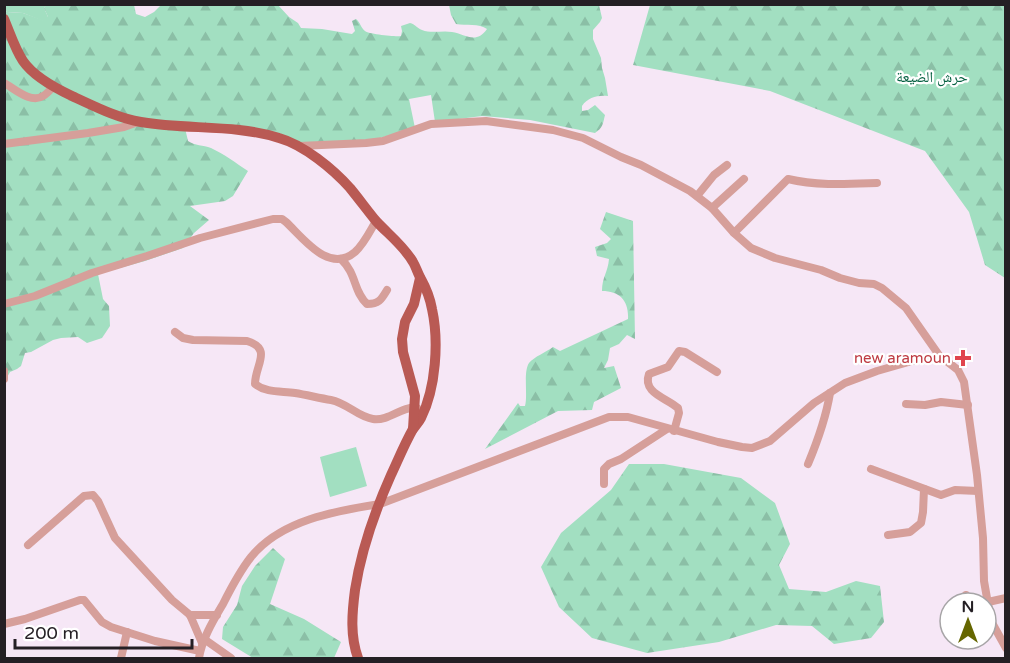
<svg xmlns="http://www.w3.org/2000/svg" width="1010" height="663" font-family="'Varela Round','Noto Naskh Arabic',sans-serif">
<defs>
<pattern id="forest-firs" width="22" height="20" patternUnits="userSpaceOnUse" patternTransform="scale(1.5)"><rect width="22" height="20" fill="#a2dfc1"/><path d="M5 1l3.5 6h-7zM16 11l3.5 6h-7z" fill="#8bbfa6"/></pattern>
</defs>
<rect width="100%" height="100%" fill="#f6e7f6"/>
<!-- green -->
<g fill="#a2dfc1">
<path d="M4 5H46L44 8 48 17V23L23 13 7 12 5 11Z"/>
<path d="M356 447 367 486 330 497 320 457Z"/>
</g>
<!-- forest -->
<g fill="url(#forest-firs)">
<path d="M110 4 134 5 136 14 145 17 154 12 161 5H278L289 17 298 23 301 28 322 29 352 34 355 31 352 21 356 19C360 22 361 28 365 31 368 34 396 37 401 36L402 31 401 26 410 23C415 24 417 28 422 30 432 34 442 30 452 32 465 34 476 45 487 29 479 23 466 26 456 24L451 15 449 5H599L602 18 600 22 593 30V39L601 58 602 68 605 78 608 96C598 95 588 97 582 106V111L588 110 595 105 605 115C603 123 603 128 595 133L530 120 482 116 435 122 431 95 409 99 415 128 366 142 304 144 282 137 185 128 188 141C195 146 203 145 211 148 224 154 236 163 248 171L233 196 225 201 190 206 209 220 194 233 183 248 145 261 98 274 103 299 109 306 110 326 102 338 87 343 78 337 61 338 53 340 31 352 25 353 21 366 17 369 10 372 5 381 4 11 7 12 23 13 48 22V17L44 8 46 5Z"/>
<path d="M650 5H1005V278L985 265 969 212 925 151 770 91 633 65Z"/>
<path d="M606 212 633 221 635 339 627 335 619 344 610 348 608 360 604 368 614 366 621 388 594 402 592 410 558 411 485 449 518 403 520 406H525C528 395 523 372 529 363 534 357 546 352 553 347L560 351 628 319C629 301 620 291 602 291 602 277 608 272 609 259L597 256 595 247 607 243 611 239 600 229Z"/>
<path d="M629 464H664L741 478 775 503 790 544 779 565 789 589 826 592 856 581 880 586 884 622 871 638 834 644 812 626 776 625 719 642 647 653 592 638 559 607 541 567 561 533 611 490Z"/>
<path d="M273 548 285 559 270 604 304 619 341 642 334 658H253L222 639 223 627 237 605 242 586 255 566Z"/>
</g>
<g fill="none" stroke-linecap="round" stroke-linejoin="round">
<!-- minor -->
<g stroke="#d69f9a" stroke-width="8">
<path d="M4 83C15 89 31 104 43 96 47 94 51 89 54 86"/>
<path d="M4 144 88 133 124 127 138 122"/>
<path d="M299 146 366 143 383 141 431 124 486 121 553 130 583 138 621 157 641 165 690 191 712 208 734 233 751 248 775 258 821 270 840 278 859 283 874 284 882 288 906 308 941 358"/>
<path d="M697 196 714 175 727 165"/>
<path d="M712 208 744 179"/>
<path d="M734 233 788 179C817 186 848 184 877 183"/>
<path d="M341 259C357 274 353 291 367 304 379 304 381 300 387 290"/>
<path d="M4 304 35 296 92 273 147 256 200 238 273 219H282L286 222C304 239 329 274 355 252 364 244 370 231 376 221"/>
<path d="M175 332 183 338 193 340 247 341C273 349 255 365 255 384 266 393 281 391 295 393 307 395 319 398 331 400 347 403 358 417 373 419 390 421 401 406 417 408"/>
<path d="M4 371V379"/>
<path d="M906 404 925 405 941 402 968 405"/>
<path d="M674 431 679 413 678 408C667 398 642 393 649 374L668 367 679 351 685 352 717 372"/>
<path d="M808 464C818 440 826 418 830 393"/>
<path d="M871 469 941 495 955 490 978 491"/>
<path d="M604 484V469L609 464 621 459 667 429"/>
<path d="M888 535 910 532 921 523 923 512 924 489"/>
<path d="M28 545 84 496 93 495 98 501 115 538 172 600 190 615 202 643"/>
<path d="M966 595 968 603"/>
<path d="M988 602 1006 598"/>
<path d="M190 615H217"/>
<path d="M4 624 25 619 80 600H84L102 622 111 627 155 641 200 651"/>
<path d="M204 639 231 658"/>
<path d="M121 658 127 632"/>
<path d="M199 658C202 639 213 621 223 604 231 588 240 571 251 557 281 520 335 511 380 504L609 417H628L718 442 742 447 752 448 770 441 814 403 845 383 877 371 919 359H944L958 370 964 382 977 475 983 538 984 581 991 621 1006 648"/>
</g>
<!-- major -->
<g stroke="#b95a54" stroke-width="10">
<path d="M4 19C10 33 15 49 23 61 34 77 55 88 72 96 94 106 117 118 141 122 187 130 235 124 279 138 304 145 333 169 350 188 359 199 367 210 376 221 388 234 404 246 413 262 416 267 418 274 421 279 426 288 430 298 432 309 439 341 436 388 421 418 419 422 416 425 413 429 405 443 398 460 391 475 375 511 361 551 355 590 352 613 350 636 358 658"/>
<path d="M413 429 415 396 403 352 402 339 405 322 414 304 420 278"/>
</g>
</g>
<!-- markers -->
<path fill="#e0444e" stroke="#fff" stroke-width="2" d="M960 349h6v6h6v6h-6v6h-6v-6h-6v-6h6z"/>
<g text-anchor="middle" stroke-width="4.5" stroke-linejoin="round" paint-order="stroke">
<!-- park labels -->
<g font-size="15" fill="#056041" stroke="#fff">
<text x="932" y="82">حرش الضيعة</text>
</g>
<!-- health labels -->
<g font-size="15" fill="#be3a42" stroke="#fff" text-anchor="end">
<text x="951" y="363">new aramoun</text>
</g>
</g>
<!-- border -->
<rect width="1010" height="663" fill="none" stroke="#241f24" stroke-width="12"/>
<!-- north arrow -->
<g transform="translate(968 621)"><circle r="28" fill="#ffffff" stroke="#a7a5a7" stroke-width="1.5"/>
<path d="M0-4.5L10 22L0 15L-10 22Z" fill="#656600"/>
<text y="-9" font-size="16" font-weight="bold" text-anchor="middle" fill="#241f24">N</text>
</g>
<!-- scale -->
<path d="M15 639v9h177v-9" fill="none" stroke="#241f24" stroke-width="3"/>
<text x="24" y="639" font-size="18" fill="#241f24" stroke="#ffffff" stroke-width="4.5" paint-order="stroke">200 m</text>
</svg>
